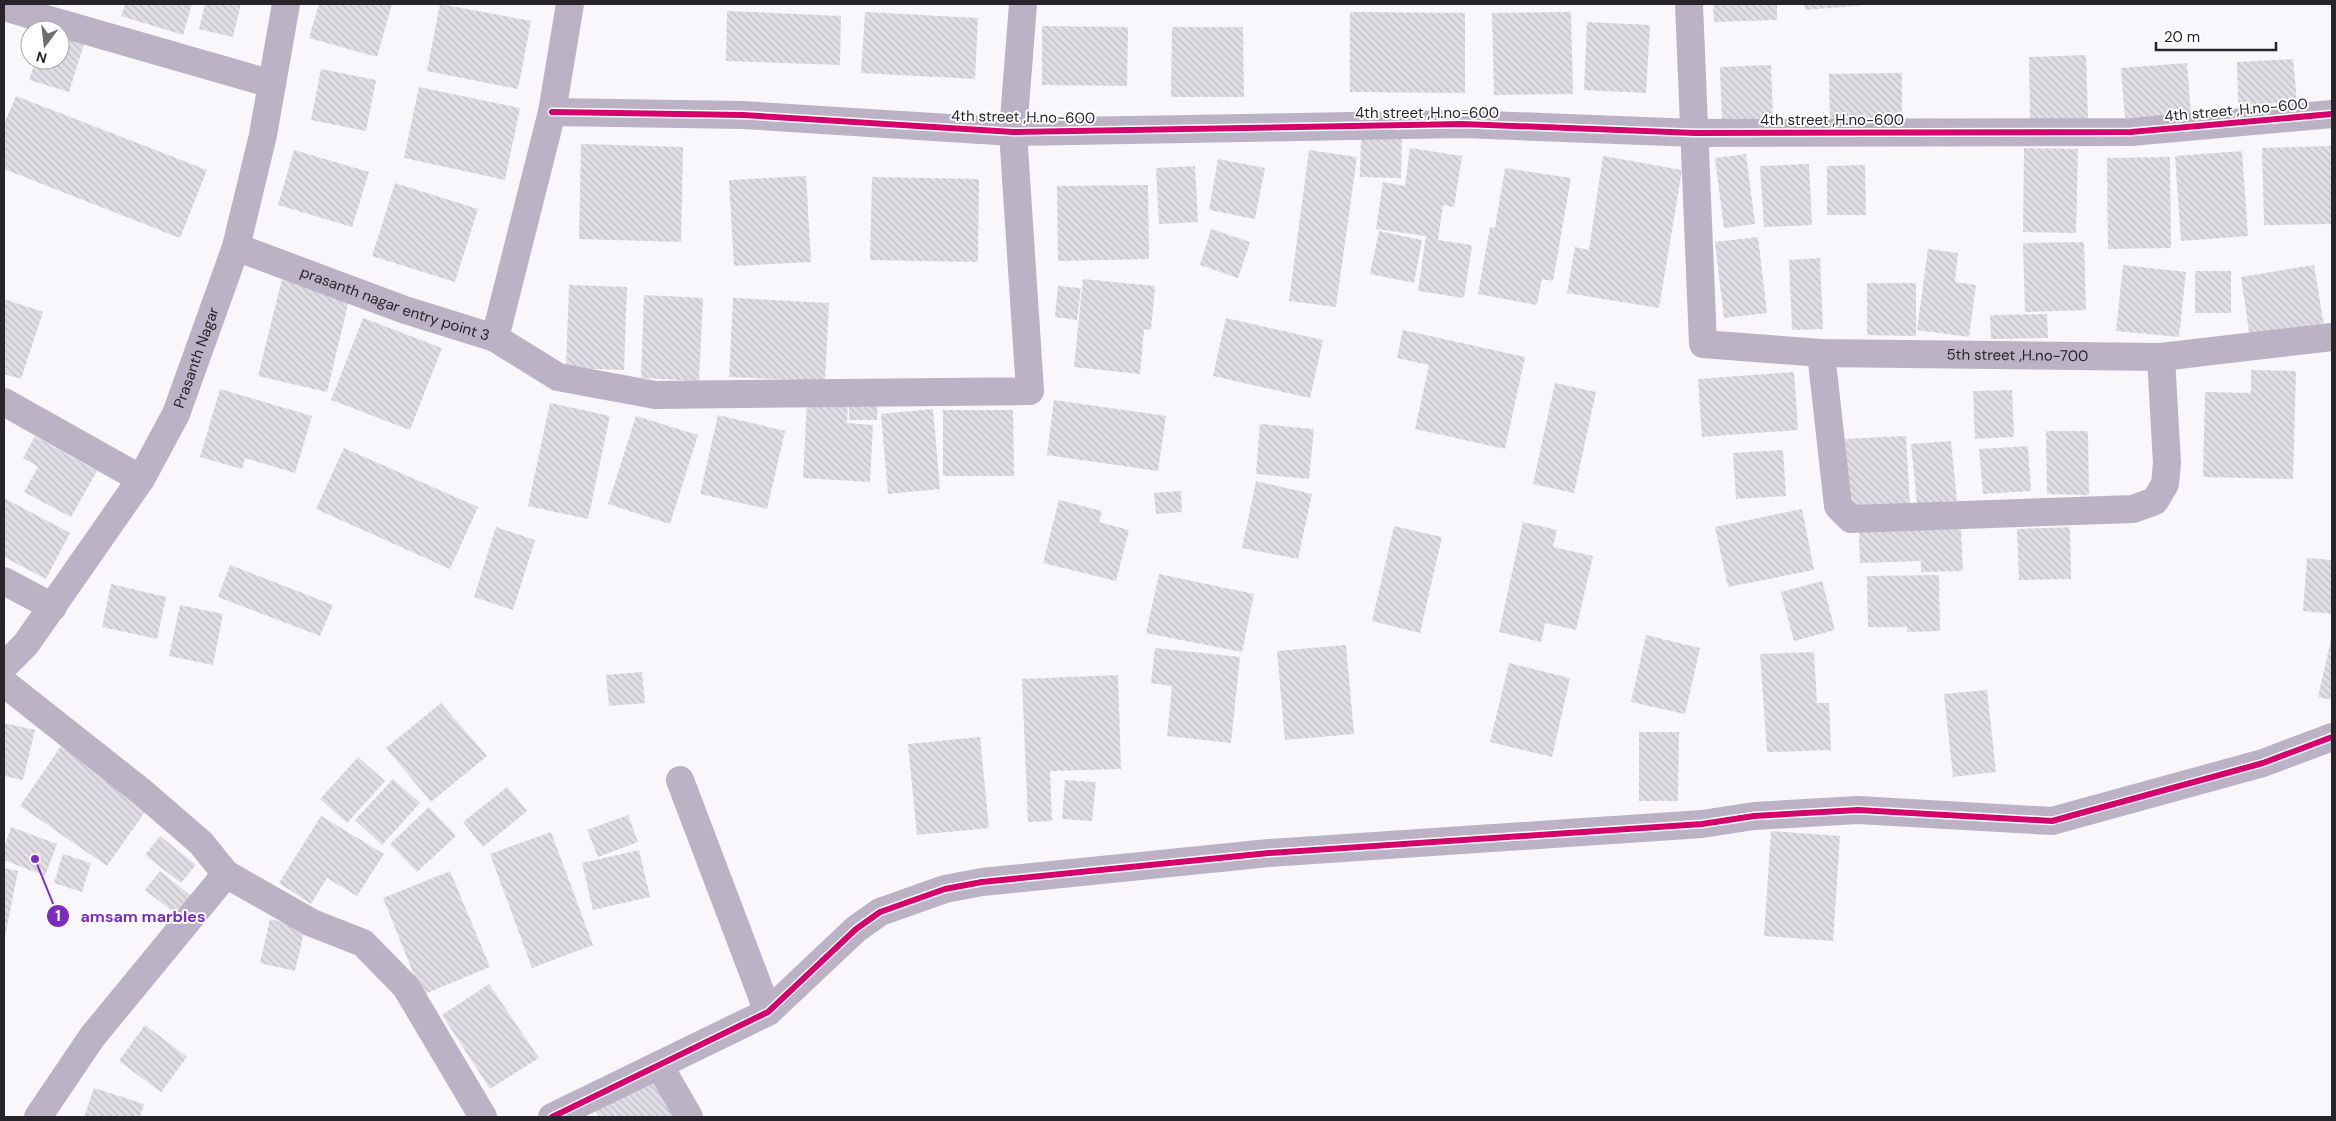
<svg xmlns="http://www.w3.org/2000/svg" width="2336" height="1121" font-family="'DM Sans',sans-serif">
<defs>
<pattern id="building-back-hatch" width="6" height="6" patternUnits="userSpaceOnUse" patternTransform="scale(1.25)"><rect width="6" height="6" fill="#e0dde5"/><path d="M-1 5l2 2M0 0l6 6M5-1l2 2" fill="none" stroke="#c0bec5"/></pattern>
</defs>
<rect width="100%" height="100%" fill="#f9f6fc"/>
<!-- building -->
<g fill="url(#building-back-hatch)">
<path d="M125 4H192L183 35 121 16Z"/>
<path d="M205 4H241L233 37 199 29Z"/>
<path d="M319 4H392L377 57 309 38Z"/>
<path d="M440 4 531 21 518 89 427 71Z"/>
<path d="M1713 4H1777V20L1714 22Z"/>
<path d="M1804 4H1867V5L1805 10Z"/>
<path d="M727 11 841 16 840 65 726 61Z"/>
<path d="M865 12 978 18 975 79 861 73Z"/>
<path d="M1350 12 1465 13V93L1350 92Z"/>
<path d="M1571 12 1573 94 1494 95 1492 13Z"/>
<path d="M1587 22 1650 25 1646 93 1584 90Z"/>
<path d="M1042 26 1128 27 1127 86 1042 85Z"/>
<path d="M1172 27H1243L1244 97H1171Z"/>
<path d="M60 37 84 44 69 92 29 80 36 60H60Z"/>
<path d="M2086 55 2088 120 2030 121 2029 57Z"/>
<path d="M2293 59 2297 102 2238 105 2237 62Z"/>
<path d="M2187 63 2191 114 2125 118 2121 68Z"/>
<path d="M1771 65 1773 122 1722 124 1720 67Z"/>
<path d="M321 69 376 80 366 131 311 120Z"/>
<path d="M1902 73V124L1830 125 1829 74Z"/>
<path d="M419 87 520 108 505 180 404 158Z"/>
<path d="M16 96 207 170 180 238 4 169V124Z"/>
<path d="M1361 136 1402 137 1401 178 1360 177Z"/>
<path d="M581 144 683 147 681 242 579 239Z"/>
<path d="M2332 146V224L2264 225 2262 148Z"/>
<path d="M1410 148 1462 156 1454 207 1443 205 1438 240 1472 245 1464 298 1418 291 1426 236 1376 229 1383 182 1405 186Z"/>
<path d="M2024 148 2078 149 2076 233 2023 232Z"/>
<path d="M294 150 369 172 352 227 278 205Z"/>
<path d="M1309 150 1357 157 1336 307 1289 301Z"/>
<path d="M2242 151 2248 236 2181 241 2175 156Z"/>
<path d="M1746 154 1755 224 1724 228 1715 158Z"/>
<path d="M1603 156 1682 170 1659 308 1567 293 1575 247 1589 250Z"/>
<path d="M2170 157 2171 248 2108 249 2107 158Z"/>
<path d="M1218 159 1265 168 1255 219 1209 210Z"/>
<path d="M1809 164 1812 225 1764 227 1760 166Z"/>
<path d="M1865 165 1866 215H1827V166Z"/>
<path d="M1195 166 1198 222 1159 224 1156 168Z"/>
<path d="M1505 168 1571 178 1553 281 1542 279 1537 305 1478 294 1490 227 1495 228Z"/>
<path d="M806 176 811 262 734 266 729 180Z"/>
<path d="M872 177 979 179 978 262 870 260Z"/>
<path d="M395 183 478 209 455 282 372 256Z"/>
<path d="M1148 185 1149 259 1058 261 1057 186Z"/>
<path d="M1211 229 1250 242 1238 278 1200 265Z"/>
<path d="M1379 231 1422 240 1414 283 1370 274Z"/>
<path d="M1758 237 1767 313 1724 318 1715 242Z"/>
<path d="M2084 242 2086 310 2025 312 2023 243Z"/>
<path d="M1928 249 1958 253 1955 282 1976 285 1969 337 1917 330Z"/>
<path d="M1820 258 1823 329 1792 330 1789 260Z"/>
<path d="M2123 265 2186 272 2179 337 2116 331Z"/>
<path d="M2314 265 2324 326 2250 338 2241 277Z"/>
<rect x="2195" y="271" width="36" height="42"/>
<path d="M282 279 350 296 327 392 258 376Z"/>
<path d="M1083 279 1155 286 1151 330 1144 329 1140 374 1074 367Z"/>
<path d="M1867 283H1916V336L1867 335Z"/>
<path d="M569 285 627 287 624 370 566 368Z"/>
<path d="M1058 286 1081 288 1077 320 1055 317Z"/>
<path d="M644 295 703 298 699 381 641 378Z"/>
<path d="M733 298 829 303 825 381 729 377Z"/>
<path d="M4 299 43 312 21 379 4 374Z"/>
<path d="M2047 314 2048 338 1991 339 1990 315Z"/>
<path d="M363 318 442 348 410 430 331 400Z"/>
<path d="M1226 318 1323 340 1310 398 1213 376Z"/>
<path d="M1403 330 1525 357 1505 449 1415 429 1429 365 1397 358Z"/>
<path d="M2251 370 2296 371 2293 479 2203 477 2205 392 2251 393Z"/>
<path d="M1794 372 1798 430 1702 437 1698 379Z"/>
<path d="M1555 383 1596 392 1574 493 1533 484Z"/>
<path d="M220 389 312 416 295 473 245 458 242 469 200 457Z"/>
<path d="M2012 390 2014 437 1975 439 1973 391Z"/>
<path d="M807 400 848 402 847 423 873 425 870 482 803 478Z"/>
<path d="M1054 400 1166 416 1158 471 1047 455Z"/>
<path d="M849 402 878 403 877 420H849Z"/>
<path d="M550 403 610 416 588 519 528 506Z"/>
<path d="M933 409 940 489 888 494 881 414Z"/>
<path d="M943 410H1013L1014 476H943Z"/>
<path d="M718 415 785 431 767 509 700 494Z"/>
<path d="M636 416 698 435 670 524 608 504Z"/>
<path d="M1260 424 1314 429 1309 479 1256 474Z"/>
<path d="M2046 431H2088L2089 495 2047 494Z"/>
<path d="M35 436 97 471 71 517 24 492 38 467 23 458Z"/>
<path d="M1906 436 1910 507 1849 509 1845 439Z"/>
<path d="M1951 441 1957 501 1917 504 1911 444Z"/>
<path d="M2028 446 2031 491 1983 494 1979 449Z"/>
<path d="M344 448 478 507 450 569 316 509Z"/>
<path d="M1783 450 1786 496 1736 499 1733 453Z"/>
<path d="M1256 481 1312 494 1298 559 1242 548Z"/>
<path d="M1181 491 1182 512 1156 514 1154 493Z"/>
<path d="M4 498 70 533 46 579 4 557Z"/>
<path d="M1059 500 1102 511 1099 522 1129 530 1116 581 1043 563Z"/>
<path d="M1802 509 1814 570 1728 587 1715 527Z"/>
<path d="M1523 522 1557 530 1553 547 1593 556 1576 630 1545 623 1541 642 1499 632Z"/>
<path d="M1394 526 1442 537 1420 633 1372 621Z"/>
<path d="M496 527 535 540 513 610 474 597Z"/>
<path d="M2070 527 2071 579 2019 580 2017 529Z"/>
<path d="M1961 529 1963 571 1921 572V561L1860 563 1859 532Z"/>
<path d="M2307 558 2332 560V614L2303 611Z"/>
<path d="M230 565 333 605 320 636 218 597Z"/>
<path d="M1159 574 1254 594 1242 652 1146 633Z"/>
<path d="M1939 575 1940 631 1907 632V627H1868L1867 576Z"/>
<path d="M1822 581 1835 630 1794 641 1781 592Z"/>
<path d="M111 584 166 597 157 639 102 627Z"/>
<path d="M180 605 223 614 213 665 169 656Z"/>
<path d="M1646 635 1700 648 1685 714 1631 702Z"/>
<path d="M2332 635V700L2318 697Z"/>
<path d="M1346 645 1354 734 1285 740 1277 651Z"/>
<path d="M1155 648 1240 657 1231 743 1167 736 1172 686 1151 683Z"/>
<path d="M1814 652 1817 703H1829L1831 750 1767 752 1760 654Z"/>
<path d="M1509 663 1570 678 1552 757 1490 742Z"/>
<path d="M642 672 645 703 609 706 606 675Z"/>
<path d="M1118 675 1121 769 1050 771 1052 821 1028 822 1022 679Z"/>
<path d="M1987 690 1996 772 1953 777 1944 694Z"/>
<path d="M441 703 487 756 431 802 386 748Z"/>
<path d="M4 723 35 730 23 780 4 776Z"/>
<path d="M1639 732H1679L1678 801H1639Z"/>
<path d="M980 737 989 828 917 835 908 744Z"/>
<path d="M61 746 149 806 107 866 20 806Z"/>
<path d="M358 757 385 781 347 823 320 799Z"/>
<path d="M393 779 420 803 382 845 355 820Z"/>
<path d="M1065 780 1096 782 1092 821 1062 819Z"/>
<path d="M507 787 527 811 483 847 463 822Z"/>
<path d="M429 807 456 836 417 872 390 844Z"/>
<path d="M628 815 638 842 598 857 587 830Z"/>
<path d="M321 816 384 854 357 896 327 878 311 904 279 883Z"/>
<path d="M11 827 57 844 45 876 4 860V848Z"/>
<path d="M1771 831 1840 836 1833 941 1764 936Z"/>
<path d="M551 832 593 945 532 968 490 854Z"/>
<path d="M160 836 196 865 181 883 145 855Z"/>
<path d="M639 850 650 897 593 910 582 863Z"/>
<path d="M63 854 91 863 82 892 54 883Z"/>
<path d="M4 868 18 871 5 937H4Z"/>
<path d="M160 871 195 899 181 918 145 890Z"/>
<path d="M450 871 490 967 422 995 383 898Z"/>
<path d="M270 919 305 928 295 971 260 963Z"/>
<path d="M489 984 539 1058 490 1089 442 1015Z"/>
<path d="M145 1025 187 1057 161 1092 119 1061Z"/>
<path d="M652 1076 674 1117H599L593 1107Z"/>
<path d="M94 1088 144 1104 140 1117H84Z"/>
</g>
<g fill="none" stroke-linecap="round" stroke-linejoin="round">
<!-- minor -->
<g stroke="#bbb3c5" stroke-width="28">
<path id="s1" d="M1689 4 1703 344 1821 353 2161 357 2332 337"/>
<path d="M4 7 272 84"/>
<path d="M552 112 743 115 1013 132 1463 124 1695 133 2131 132 2332 114"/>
<path id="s2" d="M236 247 405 310 495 338 552 112 570 4"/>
<path d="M495 338 558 377 655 395 1030 391 1013 132 1023 4"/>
<path d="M1821 353 1838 506 1851 519 2133 509 2155 501 2165 484 2167 463 2161 357"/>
<path d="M4 402 141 479"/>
<path d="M4 581 53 607"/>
<path id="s3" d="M4 666 26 644 141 479 176 414 236 247 263 135 286 4"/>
<path d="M4 683 142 792 201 843 226 874 312 923 363 943 406 987 483 1117"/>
<path d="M680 780 768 1012"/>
<path d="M659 1065 689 1117"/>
<path d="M38 1117 92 1037 226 874"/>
<path d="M552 1117 768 1012 856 929 880 912 945 889 982 882 1269 853 1702 824 1754 816 1858 810 2052 821 2263 763 2332 737"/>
</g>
<defs>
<g id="cycleway">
<path d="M552 112 743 115 1013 132 1463 124 1695 133 2131 132 2332 114"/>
<path d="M552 1117 768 1012 856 929 880 912 945 889 982 882 1269 853 1702 824 1754 816 1858 810 2052 821 2263 763 2332 737"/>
</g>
</defs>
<!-- cycleway casing -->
<use href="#cycleway" stroke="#fff" stroke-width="9"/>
<!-- cycleway -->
<use href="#cycleway" stroke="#d6006c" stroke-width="6"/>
</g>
<g text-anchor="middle" stroke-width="4" stroke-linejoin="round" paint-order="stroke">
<!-- street labels -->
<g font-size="15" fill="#27242c" stroke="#fff">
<text transform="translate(2236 110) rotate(-5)" y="5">4th street ,H.no-600</text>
<text x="1427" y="118">4th street ,H.no-600</text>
<text transform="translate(1023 117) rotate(1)" y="5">4th street ,H.no-600</text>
<text x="1832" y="125">4th street ,H.no-600</text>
<text dy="5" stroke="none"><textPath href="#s2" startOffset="169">prasanth nagar entry point 3</textPath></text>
<text dy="5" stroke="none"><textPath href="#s1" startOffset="655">5th street ,H.no-700</textPath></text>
<text dy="5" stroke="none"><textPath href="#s3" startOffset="366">Prasanth Nagar</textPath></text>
</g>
</g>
<!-- callouts -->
<path fill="none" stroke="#7b2cbf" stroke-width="2" d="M35 859L58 916"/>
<g fill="#7b2cbf" stroke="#fff" stroke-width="2">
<circle cx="35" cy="859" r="5"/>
<circle cx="58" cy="916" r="12"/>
</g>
<g font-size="15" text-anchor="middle" font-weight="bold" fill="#fff">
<text x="58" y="921">1</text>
</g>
<g font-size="16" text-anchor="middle" font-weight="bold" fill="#7b2cbf" stroke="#fff" stroke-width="4" stroke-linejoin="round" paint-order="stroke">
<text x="143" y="922">amsam marbles</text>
</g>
<!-- border -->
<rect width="2336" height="1121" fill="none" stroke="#27242c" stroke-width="10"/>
<!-- north arrow -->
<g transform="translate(45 45) rotate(195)"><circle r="24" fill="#ffffff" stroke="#a9a7ab"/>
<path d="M0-4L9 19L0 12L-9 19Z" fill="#706e75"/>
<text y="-8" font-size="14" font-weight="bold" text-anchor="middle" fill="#27242c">N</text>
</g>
<!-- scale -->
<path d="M2156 42v8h120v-8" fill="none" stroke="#27242c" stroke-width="2.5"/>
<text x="2164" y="42" font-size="15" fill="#27242c" stroke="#ffffff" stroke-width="4" paint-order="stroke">20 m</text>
</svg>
